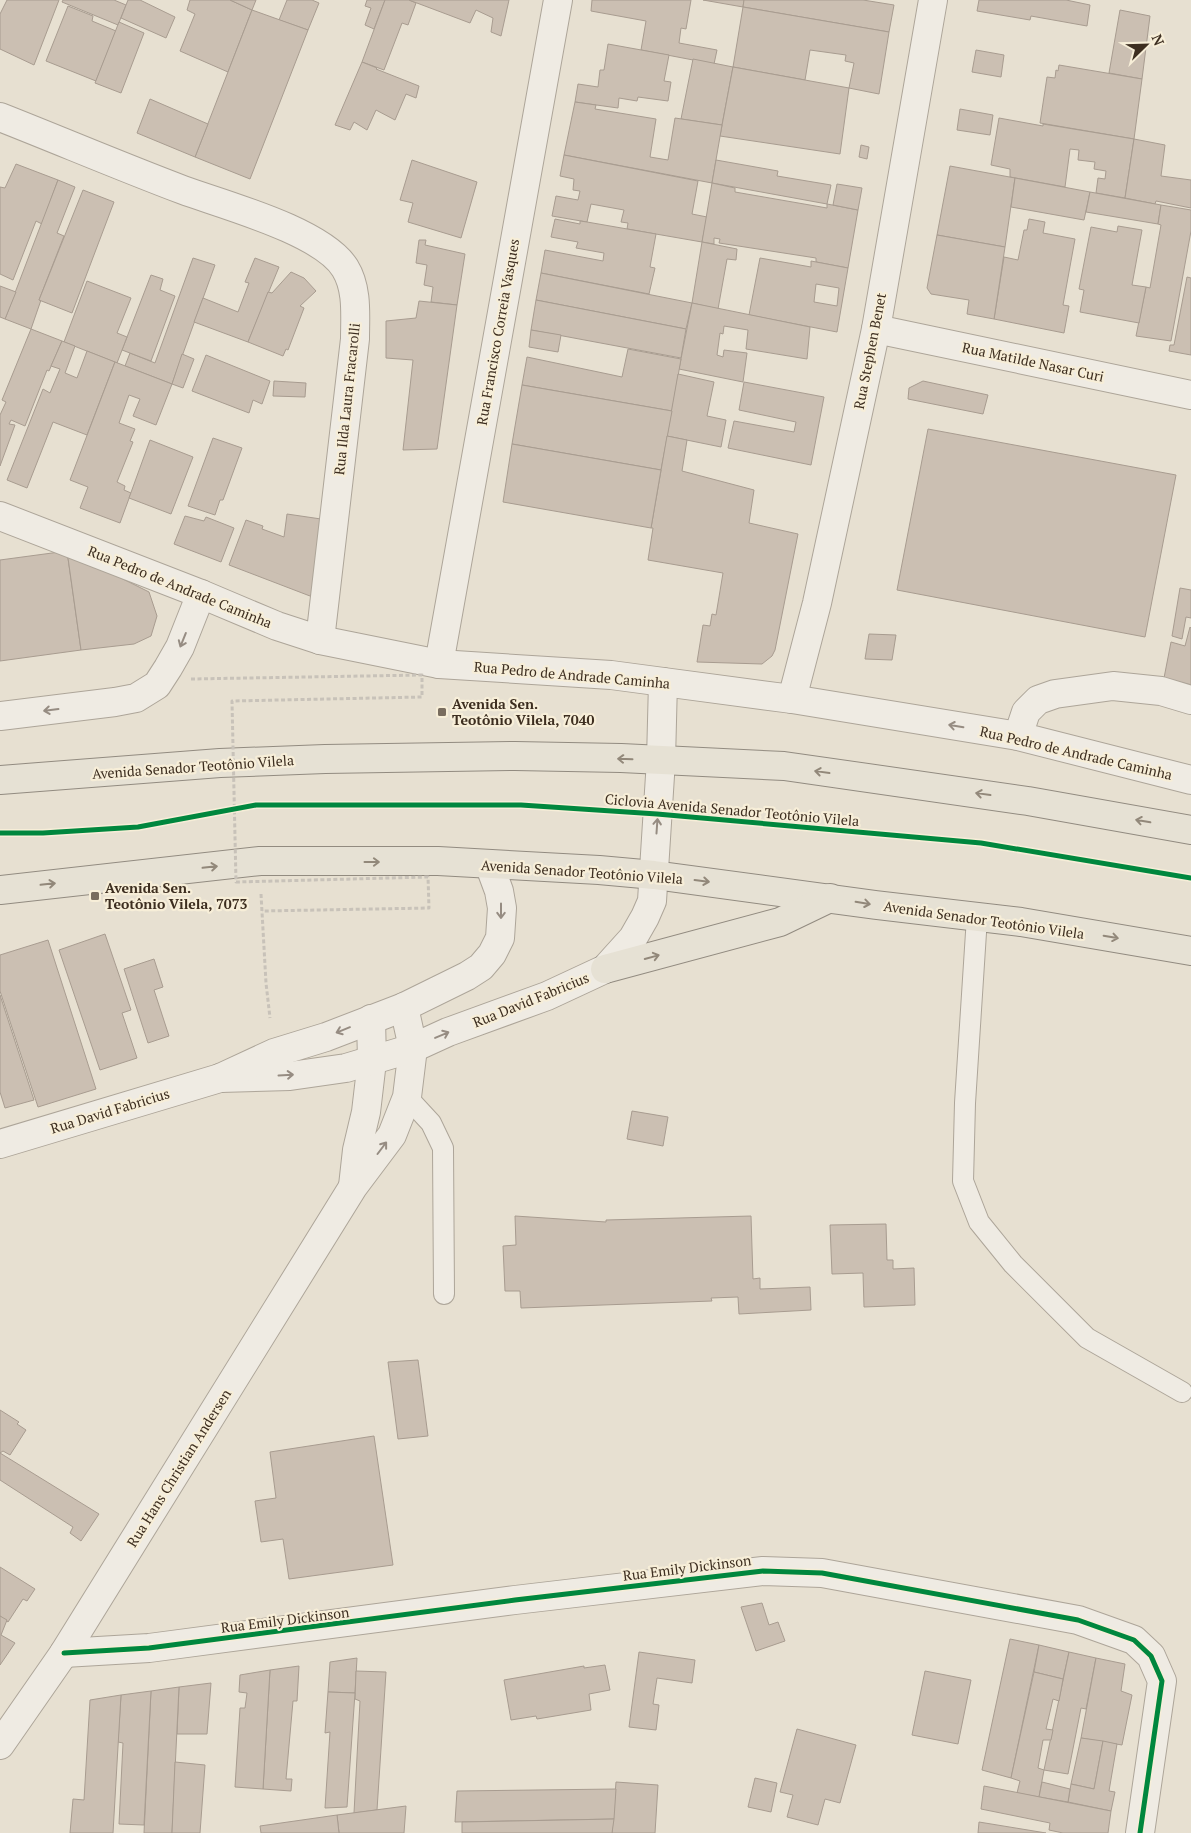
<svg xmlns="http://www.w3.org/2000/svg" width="1191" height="1833" font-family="'PT Serif',serif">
<rect width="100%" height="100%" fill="#e7e0d1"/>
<!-- building -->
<g fill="#cbbfb2" stroke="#a89c90" fill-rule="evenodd">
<path d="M7 0H59L34 65 0 49V14Z"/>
<path d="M63 0H114L126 5 118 25 62 2Z"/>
<path d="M128 0H140L175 17 166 38 121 18Z"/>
<path d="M190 0H230L252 10 228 72 180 51 195 14 187 10Z"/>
<path d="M230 0H256L252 10Z"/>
<path d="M287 0H312L319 3 308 30 279 20Z"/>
<path d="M367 0H385L374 29 365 25 371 8 365 6Z"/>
<path d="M385 0H409L416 3 408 25 402 23 384 70 362 62Z"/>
<path d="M409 0H509L501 36 491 32 493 18 476 10 470 23Z"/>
<path d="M592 0H691L686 29 681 28 679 43 717 50 714 64 641 50 646 21 591 11Z"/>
<path d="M703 0H744L743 7Z"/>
<path d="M744 0H863L894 5 889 32 743 7Z"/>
<path d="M979 0H1066L1090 5 1087 26 1031 16 1030 20 977 11Z"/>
<path d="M68 6 93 16 92 21 116 31 96 81 46 61Z"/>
<path d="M743 7 889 32 879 94 849 88 854 63 845 61 846 55 810 50 805 80 733 67Z"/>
<path d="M252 10 308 30 250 179 195 157Z"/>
<path d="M1120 10 1150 16 1142 79 1109 73Z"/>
<path d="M119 22 144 33 121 93 95 83Z"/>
<path d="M608 44 669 55 664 81 671 82 668 101 638 97 637 101 619 98 618 108 575 102 578 84 598 87 600 70H604Z"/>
<path d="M976 50 1004 55 1001 77 972 72Z"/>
<path d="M693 59 733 67 722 125 681 119Z"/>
<path d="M362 62 377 68 376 69 419 86 416 98 406 94 395 120 376 110 367 130 354 122 350 130 335 125Z"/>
<path d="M1059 65 1142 79 1134 139 1040 123 1047 77 1055 78 1056 70 1058 71Z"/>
<path d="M733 67 849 88 840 154 720 136Z"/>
<path d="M150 99 208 124 195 157 137 133Z"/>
<path d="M575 102 596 105 595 109 656 119 650 157 668 160 675 118 722 125 712 183 564 155Z"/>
<path d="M960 109 993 115 990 135 957 130Z"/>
<path d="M999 118 1043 126V124L1134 139 1125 198 1096 193 1098 178 1105 179 1106 171 1094 169 1095 162 1078 160 1079 150 1070 149 1065 187 1010 177V169L991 165Z"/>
<path d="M1134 139 1165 145 1161 176 1191 180V208L1156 201 1155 204 1125 198Z"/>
<path d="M861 145 869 147 867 159 859 157Z"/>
<path d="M564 155 698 181 692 214 707 217 702 242 627 229 628 223 621 222 624 210 591 204 587 222 552 216 556 196 578 200 580 191 573 190 574 179 560 176Z"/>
<path d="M412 160 477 182 461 238 408 222 413 203 400 200Z"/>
<path d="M716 160 778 171 777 176 831 185 827 204 712 183Z"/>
<path d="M16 164 58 180 42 224 36 221 13 280 0 274V187L5 188Z"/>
<path d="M950 166 1015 178 1005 247 937 235Z"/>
<path d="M1015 178 1090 192 1084 220 1011 207Z"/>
<path d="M58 180 75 187 57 233 64 236 39 300H41L31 329 5 319Z"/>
<path d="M712 183 735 188V192L827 208V204L858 210 848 268 816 262V258L719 243 720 239 714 238V244L702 242Z"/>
<path d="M837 184 862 188 858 210 833 205Z"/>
<path d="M83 190 114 202 72 313 39 300Z"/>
<path d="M1090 192 1161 205 1158 224 1086 212Z"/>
<path d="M1161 205 1191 210V231L1171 341 1136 336 1146 287 1150 288 1161 225 1158 224Z"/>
<path d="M555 219 580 224V221L587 222 656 234 650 267 655 268 649 294 541 273 545 250 603 261 604 253 576 248 578 242 551 237Z"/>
<path d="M1029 219 1045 222 1043 233 1075 239 1063 305 1069 306 1064 333 994 319 1004 257 1018 260 1024 230H1027Z"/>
<path d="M1118 226 1142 230 1132 285 1146 287 1139 323 1080 312 1084 290 1079 289 1091 227 1117 232Z"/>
<path d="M937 235 1005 247 994 319 967 314 969 300 931 294 927 288Z"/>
<path d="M419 240H426L425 245 465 254 457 305 431 302 433 287 424 285 427 265 416 263Z"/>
<path d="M702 242 737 249 736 260 727 259 718 309 692 303Z"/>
<path d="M193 258 215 265 172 384 125 366 130 353 155 363Z"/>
<path d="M255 258 279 267 248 342 194 322 203 298 238 312 249 283 245 282Z"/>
<path d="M760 258 811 267V261L848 268 837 332 749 315ZM816 284 839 288 837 306 814 302Z"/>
<path d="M291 272 304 278 316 291 300 306 304 308 288 350 286 349 283 356 248 342 268 292 272 293Z"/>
<path d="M541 273 692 303 686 329 536 300Z"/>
<path d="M151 275 163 279 160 290 175 296 151 361 122 350Z"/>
<path d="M1187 277 1191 278V355L1169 351 1170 345H1174Z"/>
<path d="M87 281 131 298 117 333 127 337 117 363 64 342Z"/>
<path d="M0 286 16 292 5 319 0 317Z"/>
<path d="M536 300 686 329 681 358 531 330Z"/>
<path d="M419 301 457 305 437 449 403 450 413 360 386 358V321L416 318Z"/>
<path d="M692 303 810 327 807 359 746 349 748 330 724 326 723 334 720 333 717 355 723 357 724 350 747 353 743 382 679 369Z"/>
<path d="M31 329 62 341 49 371 47 370 25 426 11 420 9 424 15 425 0 466V415L6 402 2 400Z"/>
<path d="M531 330 561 335 558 352 529 347Z"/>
<path d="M62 341 75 346 65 373 77 378 87 351 115 362 87 435 53 422 27 488 7 480 43 389 50 393 60 369 51 366Z"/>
<path d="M628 349 681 359 672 411 522 385 527 357 622 377Z"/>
<path d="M182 354 194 359 183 388 172 384Z"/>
<path d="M206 355 270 381 262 404 253 400 249 413 192 391Z"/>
<path d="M115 362 172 384 156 425 133 416 140 399 129 395 119 423 135 429 130 441 133 442 117 482 125 486 124 490 131 493 120 523 80 508 88 487 70 480Z"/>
<path d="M678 374 714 382 707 416 726 420 721 447 667 436Z"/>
<path d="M274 381 306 383 305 397 273 396Z"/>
<path d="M923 381 988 395 983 414 908 399 909 388Z"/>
<path d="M744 382 824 397 811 465 728 448 734 421 794 432 796 422 739 410Z"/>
<path d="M522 385 672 411 661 470 512 444Z"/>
<path d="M928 429 1176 475 1145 637 897 590Z"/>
<path d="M667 436 687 440 682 471 754 490 749 523 798 534 775 650 772 656 762 664 697 662 703 625 710 626 712 614 716 615 723 573 648 560 653 528H651Z"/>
<path d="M213 438 242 448 223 500H220L215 515 188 506Z"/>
<path d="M150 440 193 457 171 514 129 498Z"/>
<path d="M512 444 661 470 651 528 503 502Z"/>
<path d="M287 514 321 519 322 578 310 596 229 565 246 520 263 526 262 529 284 537Z"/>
<path d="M185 516 204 521 206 517 234 528 221 562 174 544Z"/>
<path d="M67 551 81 650 0 661V560Z"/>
<path d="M67 551 149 592 157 616 151 636 134 644 81 650Z"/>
<path d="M1180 588 1191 590V618L1186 617 1182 639 1172 636Z"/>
<path d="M1190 627 1191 628V685L1164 678 1171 642 1185 646Z"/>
<path d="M869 634 896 635 892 660 865 659Z"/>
<path d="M105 934 131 1010 122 1013 137 1058 100 1070 59 950Z"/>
<path d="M48 940 96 1089 38 1107 0 991V955Z"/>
<path d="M154 959 163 987 154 990 169 1036 148 1043 124 969Z"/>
<path d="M0 995 34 1100 5 1108 0 1092Z"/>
<path d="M632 1111 668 1117 663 1146 627 1139Z"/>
<path d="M515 1216 606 1222V1220L751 1216 753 1279 760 1278V1289L810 1287 811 1310 739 1314 738 1297 711 1298 712 1301 521 1308 520 1291H505L503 1246 516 1245Z"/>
<path d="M886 1224 887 1260H893V1269L914 1268 915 1305 864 1307 863 1273 832 1274 830 1225Z"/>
<path d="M418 1360 428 1436 398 1439 388 1362Z"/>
<path d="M0 1410 19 1422 17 1424 26 1430 10 1455 3 1451 0 1453Z"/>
<path d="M374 1436 393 1565 289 1579 283 1539 261 1542 255 1501 276 1498 270 1452Z"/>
<path d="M0 1453 99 1514 81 1541 70 1533 73 1527 0 1480Z"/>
<path d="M0 1567 35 1589 27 1601 23 1599 8 1622 0 1616Z"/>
<path d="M762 1603 769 1625 778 1622 785 1641 756 1651 741 1607Z"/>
<path d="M0 1616 7 1620 1 1635 15 1643 0 1665Z"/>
<path d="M1010 1639 1039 1645 1011 1778 982 1770Z"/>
<path d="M1039 1645 1069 1652 1063 1679 1034 1672Z"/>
<path d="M639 1652 695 1660 692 1683 657 1678 653 1704 659 1705 656 1730 629 1727Z"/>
<path d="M1069 1652 1096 1658 1086 1709 1081 1708 1068 1774 1044 1770Z"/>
<path d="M357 1658 355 1693 328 1692 330 1662Z"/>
<path d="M1096 1658 1125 1664 1121 1691 1132 1695 1122 1745 1081 1738Z"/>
<path d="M605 1665 610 1690 589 1694 591 1710 537 1719 536 1716 511 1720 504 1680 584 1666V1668Z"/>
<path d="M299 1666 297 1701H293L286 1779H292L291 1791 263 1789 270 1670Z"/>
<path d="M270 1670 263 1789 235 1787 240 1708H245L247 1693 239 1692 240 1675Z"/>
<path d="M356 1671 386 1672 377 1810 354 1813 360 1701 355 1699Z"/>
<path d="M925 1671 971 1680 958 1744 912 1735Z"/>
<path d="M1034 1672 1063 1679 1059 1701 1053 1699 1046 1729 1053 1730 1051 1740H1043L1038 1768 1044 1770 1039 1797 1017 1793 1020 1781 1011 1778Z"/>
<path d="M211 1683 207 1734H177L179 1687Z"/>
<path d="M179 1687 172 1833H144L151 1691Z"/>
<path d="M151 1691 144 1825 119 1824 123 1743 118 1742 121 1695Z"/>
<path d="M328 1692 355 1693 347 1807 325 1808 330 1732 325 1733Z"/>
<path d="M121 1695 113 1833H70L73 1799 84 1800 90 1700Z"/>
<path d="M797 1729 856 1745 840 1803 825 1799 818 1825 787 1817 793 1795 780 1792Z"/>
<path d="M1081 1738 1103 1741 1094 1789 1071 1784Z"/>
<path d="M1103 1741 1117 1744 1109 1791 1115 1792 1111 1811 1068 1802 1071 1784 1094 1789Z"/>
<path d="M175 1762 205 1765 200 1833H172Z"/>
<path d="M755 1778 777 1783 771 1812 748 1807Z"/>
<path d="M616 1782 658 1785 655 1833H612Z"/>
<path d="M1042 1782 1070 1789 1068 1802 1039 1797Z"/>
<path d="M984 1786 1111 1811 1108 1833H1063L1049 1830 1050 1823 981 1809Z"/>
<path d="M616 1789 614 1819 455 1822 457 1791Z"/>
<path d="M406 1806 404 1833H339L337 1815Z"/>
<path d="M337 1815 339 1833H261L260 1826Z"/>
<path d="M614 1819 612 1833H462V1822Z"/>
<path d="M979 1822 1046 1833H978Z"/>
</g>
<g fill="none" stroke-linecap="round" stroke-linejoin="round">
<defs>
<g id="service">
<path d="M977 917 965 1103 963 1181 979 1222 1013 1264 1087 1338 1182 1392"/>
<path d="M407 1097 431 1123 443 1148 444 1294"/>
</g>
<g id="minor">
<path d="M0 117C61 141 122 167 183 190 224 205 322 231 345 268 358 289 355 316 355 339L320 640"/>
<path d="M876 329 1191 395"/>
<path d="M0 516 201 594 277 626 320 640 439 664 611 675 792 699 1018 736 1191 780"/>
<path d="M439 664 558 0"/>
<path d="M792 699 817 603 876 329 933 0"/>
<path d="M0 716 115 702 136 698 157 685 168 668 180 647 201 594"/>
<path d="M1018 736 1026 712 1038 700 1055 694 1113 686 1161 691 1191 700"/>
<path d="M353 1186 357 1150 366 1112 372 1061 371 1019"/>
<path d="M64 1653 149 1648 515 1600 763 1571 822 1573 1078 1620 1134 1640 1151 1656 1162 1681 1140 1833"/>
<path d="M0 1745 64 1653 353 1187 392 1135 407 1097 413 1048 404 1007"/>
</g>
<g id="tertiary">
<path d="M220 1078 290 1076 346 1068 413 1048 448 1032 547 996 605 969 633 938 645 917 652 901 661 760 663 682"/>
<path d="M0 1144 220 1078 274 1053 326 1037 404 1007 467 976 481 967 492 954 500 938 502 908 499 891 489 864"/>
</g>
<g id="primary">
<path d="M0 780 220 763 325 759 515 756 621 758 784 766 1028 801 1191 830"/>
<path d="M0 890 260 861H438L599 870 654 875 876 905 1021 922 1191 951"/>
<path d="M605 969 780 922 830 898"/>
</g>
</defs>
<!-- service casing -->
<use href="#service" stroke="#ada599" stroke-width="22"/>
<!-- minor casing -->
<use href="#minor" stroke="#ada599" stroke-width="30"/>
<!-- tertiary casing -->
<use href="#tertiary" stroke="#ada599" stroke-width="30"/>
<!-- primary casing -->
<use href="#primary" stroke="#928b80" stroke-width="30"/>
<!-- path -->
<path stroke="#c8c2b9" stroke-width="3" stroke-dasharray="4 2.5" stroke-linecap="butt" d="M261 894 266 983 270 1018"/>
<!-- service -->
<use href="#service" stroke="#efebe3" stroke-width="20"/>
<!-- minor -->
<use href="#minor" stroke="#efebe3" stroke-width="28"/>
<!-- tertiary -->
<use href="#tertiary" stroke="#efebe3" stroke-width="28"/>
<!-- primary -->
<use href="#primary" stroke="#e6e1d4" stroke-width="28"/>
<!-- path-bridge -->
<path stroke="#c8c2b9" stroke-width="3" stroke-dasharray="4 2.5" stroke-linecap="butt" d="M191 679 422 675V697L232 701 236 882 428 877 429 908 262 911"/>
<defs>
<g id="cycleway">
<path d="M0 833H43L138 827 256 805H521L657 814 981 843 1191 878"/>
<path d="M64 1653 149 1648 515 1600 763 1571 822 1573 1078 1620 1134 1640 1151 1656 1162 1681 1140 1833"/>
</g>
</defs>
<!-- cycleway casing -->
<use href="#cycleway" stroke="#f7eed8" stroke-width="8"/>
<!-- cycleway -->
<use href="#cycleway" stroke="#00873e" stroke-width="5"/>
</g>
<!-- one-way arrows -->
<defs><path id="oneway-shaft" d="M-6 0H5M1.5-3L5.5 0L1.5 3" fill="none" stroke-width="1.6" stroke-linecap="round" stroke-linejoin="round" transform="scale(1.25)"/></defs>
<g stroke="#968c82">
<use href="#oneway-shaft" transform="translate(183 640) rotate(112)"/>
<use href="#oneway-shaft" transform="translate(51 710) rotate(173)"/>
<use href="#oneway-shaft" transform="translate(956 726) rotate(-171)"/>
<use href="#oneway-shaft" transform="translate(657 826) rotate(-86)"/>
<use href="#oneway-shaft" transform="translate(501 911) rotate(90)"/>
<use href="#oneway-shaft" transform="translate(343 1030) rotate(158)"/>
<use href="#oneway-shaft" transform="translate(442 1035) rotate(-23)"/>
<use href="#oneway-shaft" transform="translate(286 1075) rotate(-3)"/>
<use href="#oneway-shaft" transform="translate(382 1148) rotate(-53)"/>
</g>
<g stroke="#92887a">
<use href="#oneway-shaft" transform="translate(625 759) rotate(-178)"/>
<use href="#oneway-shaft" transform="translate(822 772) rotate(-172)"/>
<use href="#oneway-shaft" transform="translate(983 794) rotate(-172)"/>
<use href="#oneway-shaft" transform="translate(1143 821) rotate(-170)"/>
<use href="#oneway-shaft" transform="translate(372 862)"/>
<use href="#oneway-shaft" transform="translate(210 867) rotate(-6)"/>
<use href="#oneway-shaft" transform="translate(702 881) rotate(7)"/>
<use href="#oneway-shaft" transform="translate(48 884) rotate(-6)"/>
<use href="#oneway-shaft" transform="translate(863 903) rotate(9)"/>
<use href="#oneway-shaft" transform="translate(1111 937) rotate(10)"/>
<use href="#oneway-shaft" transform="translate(652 957) rotate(-15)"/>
</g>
<!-- markers -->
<g fill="#786c5e" stroke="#f7eed8" stroke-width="2">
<rect x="437" y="707" width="10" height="10" rx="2.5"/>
<rect x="90" y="891" width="10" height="10" rx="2.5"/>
</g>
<g text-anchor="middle" stroke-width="4.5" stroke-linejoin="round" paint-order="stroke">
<!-- street labels -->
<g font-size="14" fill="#3d2e20" stroke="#f7eed8">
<text transform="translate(498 332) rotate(-80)" y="5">Rua Francisco Correia Vasques</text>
<text transform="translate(870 351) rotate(-79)" y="5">Rua Stephen Benet</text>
<text transform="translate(1033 362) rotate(12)" y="5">Rua Matilde Nasar Curi</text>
<text transform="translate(347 399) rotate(-84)" y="5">Rua Ilda Laura Fracarolli</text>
<text transform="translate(180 587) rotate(22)" y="5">Rua Pedro de Andrade Caminha</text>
<text transform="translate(572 675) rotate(5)" y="5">Rua Pedro de Andrade Caminha</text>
<text transform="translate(1076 753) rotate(13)" y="5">Rua Pedro de Andrade Caminha</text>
<text transform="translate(193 767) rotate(-4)" y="5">Avenida Senador Teotônio Vilela</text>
<text transform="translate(732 810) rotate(5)" y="5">Ciclovia Avenida Senador Teotônio Vilela</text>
<text transform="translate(582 872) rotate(4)" y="5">Avenida Senador Teotônio Vilela</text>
<text transform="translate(984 920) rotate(8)" y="5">Avenida Senador Teotônio Vilela</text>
<text transform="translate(531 1000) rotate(-22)" y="5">Rua David Fabricius</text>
<text transform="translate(110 1111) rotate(-17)" y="5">Rua David Fabricius</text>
<text transform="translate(179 1468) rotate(-58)" y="5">Rua Hans Christian Andersen</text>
<text transform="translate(687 1568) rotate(-7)" y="5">Rua Emily Dickinson</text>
<text transform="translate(285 1620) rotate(-7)" y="5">Rua Emily Dickinson</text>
</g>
<!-- poi labels -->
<g font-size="14" font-weight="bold" fill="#3d2e20" stroke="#f7eed8" text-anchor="start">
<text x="452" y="709">Avenida Sen.<tspan x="452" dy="16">Teotônio Vilela, 7040</tspan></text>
<text x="105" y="893">Avenida Sen.<tspan x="105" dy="16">Teotônio Vilela, 7073</tspan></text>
</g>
</g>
<!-- north arrow -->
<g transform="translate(1146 45) rotate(67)" stroke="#f7eed8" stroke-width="4" paint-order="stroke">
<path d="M0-4L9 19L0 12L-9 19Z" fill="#3d2e20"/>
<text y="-8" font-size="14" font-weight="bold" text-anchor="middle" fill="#3d2e20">N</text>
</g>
</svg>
